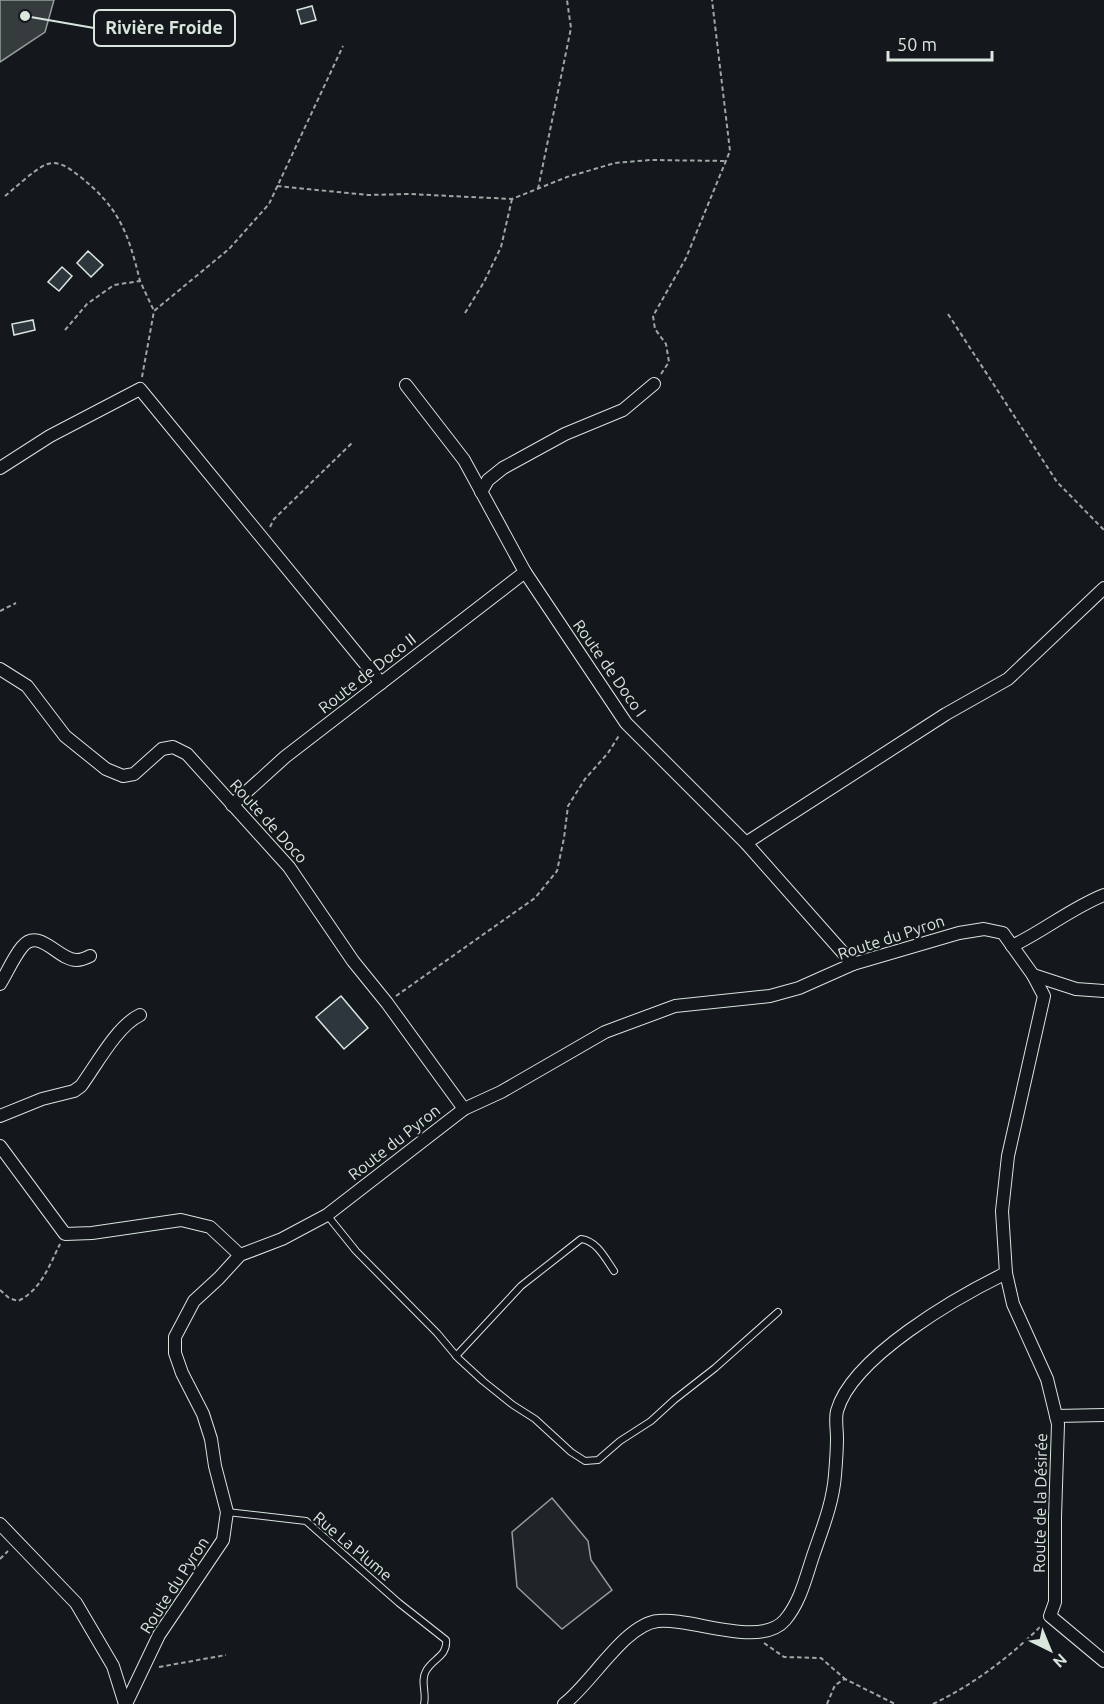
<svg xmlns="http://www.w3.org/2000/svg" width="1104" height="1704" font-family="Ubuntu,sans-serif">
<rect width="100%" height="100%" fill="#14181c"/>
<!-- green -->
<path fill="#202428" stroke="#939e99" stroke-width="1.5" d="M552 1498 588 1541 591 1560 612 1590 562 1629 517 1587 512 1532Z"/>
<!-- water -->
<path fill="#363b3e" stroke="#939e99" stroke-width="1.5" d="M0 0H54L45 32 0 62Z"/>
<!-- building -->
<g fill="#2c363c" stroke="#d8e6dc" stroke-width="1.5">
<path d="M312 6 316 20 301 24 297 10Z"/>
<path d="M88 251 103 265 91 277 77 263Z"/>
<path d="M62 267 72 276 59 291 48 282Z"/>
<path d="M33 320 35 330 14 335 12 324Z"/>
<path d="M341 996 368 1028 344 1049 316 1017Z"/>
</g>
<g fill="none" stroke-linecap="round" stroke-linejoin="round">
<defs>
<g id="lane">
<path d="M327 1215 356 1251 437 1333 458 1358 483 1381 513 1405 535 1419 571 1452 585 1461 598 1460 620 1441 651 1421 674 1400 715 1368 778 1312"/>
<path d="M456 1356 521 1286 581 1239C597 1241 605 1258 614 1271"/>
<path d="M227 1512 306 1521 399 1603 446 1640C448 1656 432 1659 426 1671 420 1681 427 1693 424 1704"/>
</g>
<g id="street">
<path d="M406 385 464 460 525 572 626 723 746 843 853 964"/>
<path d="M0 468 50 436 140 389 381 683"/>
<path d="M481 492 488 480 503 468 565 434 623 410 654 384"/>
<path d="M0 669 27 686 65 736 106 769 123 776 134 774 162 749 173 747 187 754 289 867 353 961 387 1003 464 1109"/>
<path d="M232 805 285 757 525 572"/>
<path d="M746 843 946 714 1008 679 1104 588"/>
<path d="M1012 946C1044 931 1071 908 1104 895"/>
<path d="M1033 975 1076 989 1104 991"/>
<path d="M0 984C7 973 13 958 22 947 39 926 59 961 77 960 81 960 86 958 90 956"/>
<path d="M0 1116 42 1099 74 1091 81 1086C97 1064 117 1026 140 1015"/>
<path d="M0 1146 65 1234 92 1233 181 1220 210 1227 240 1255"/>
<path d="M1056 1416 1104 1415"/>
<path d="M0 1524 76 1603 113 1666 125 1704"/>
<path d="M126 1704 159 1635 223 1540 227 1512 215 1466 211 1439 203 1414 182 1373 175 1353V1337L194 1301 219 1278 240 1255 282 1239 327 1215 464 1109 501 1092 605 1032 675 1006 770 996 799 988 853 964 959 933 984 929 1003 933 1033 975 1044 996 1008 1156 1002 1211 1006 1273 1013 1304 1047 1379 1058 1424 1055 1517V1602L1050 1616 1104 1661"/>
<path d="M564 1704C591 1684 625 1624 658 1621 691 1617 760 1649 785 1620 801 1601 806 1576 814 1553 823 1527 833 1502 835 1475 836 1463 837 1450 837 1438 837 1430 835 1419 837 1411 852 1357 957 1297 1006 1273"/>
</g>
</defs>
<!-- lane casing -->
<use href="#lane" stroke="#d8e6dc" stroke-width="8"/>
<!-- street casing -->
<use href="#street" stroke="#d8e6dc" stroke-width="14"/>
<!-- path -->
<g stroke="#9da8a2" stroke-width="2" stroke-dasharray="4.5 3" stroke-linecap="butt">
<path d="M277 186 368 195 409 194 512 199 567 177 615 163 651 160 727 161"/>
<path d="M538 189 571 28 567 0"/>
<path d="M5 196C15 188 34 170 45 165 57 159 69 168 78 175 119 207 128 232 140 281"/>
<path d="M465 313 484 282 501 247 512 199"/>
<path d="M948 314 1057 482 1104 530"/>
<path d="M65 330 87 304 114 285 140 281 154 311"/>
<path d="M661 374 669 362 666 344 655 329 653 316 686 258 730 151 712 0"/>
<path d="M142 377 154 311 229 249 269 204 343 46"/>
<path d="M270 527 274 519 353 442"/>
<path d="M0 611 16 603"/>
<path d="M396 996 535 898 557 871 564 838 568 806 585 779 608 753 620 734"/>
<path d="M0 1290 9 1298 18 1301C41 1290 49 1266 60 1244"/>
<path d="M0 1559 8 1551"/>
<path d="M764 1643 784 1657 821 1658 845 1679"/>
<path d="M159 1667 226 1655"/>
<path d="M827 1704 835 1685 845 1679 895 1704"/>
<path d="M933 1704C973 1685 1011 1656 1042 1625"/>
</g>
<!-- lane -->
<use href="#lane" stroke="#14181c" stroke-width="6"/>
<!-- street -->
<use href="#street" stroke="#14181c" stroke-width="12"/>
</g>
<g text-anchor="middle" stroke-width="4.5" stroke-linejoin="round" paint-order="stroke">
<!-- street labels -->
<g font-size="16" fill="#d8e6dc" stroke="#14181c">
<text transform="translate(610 668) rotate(55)" y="6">Route de Doco I</text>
<text transform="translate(367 673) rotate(-38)" y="6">Route de Doco II</text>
<text transform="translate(269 821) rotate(48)" y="6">Route de Doco</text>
<text transform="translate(891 937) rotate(-18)" y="6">Route du Pyron</text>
<text transform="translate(394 1142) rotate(-38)" y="6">Route du Pyron</text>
<text transform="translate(1040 1503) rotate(-89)" y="6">Route de la Désirée</text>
<text transform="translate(353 1546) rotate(40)" y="6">Rue La Plume</text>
<text transform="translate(174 1585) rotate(-57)" y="6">Route du Pyron</text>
</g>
</g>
<!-- callouts -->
<path fill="none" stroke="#d8e6dc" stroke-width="2" d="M25 16L94 28"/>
<circle fill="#d8e6dc" stroke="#14181c" stroke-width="2" cx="25" cy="16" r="6"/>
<rect fill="#14181c" stroke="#d8e6dc" stroke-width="2" x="94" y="10" width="141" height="36" rx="6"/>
<g font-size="18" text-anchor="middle" font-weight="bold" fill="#d8e6dc">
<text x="164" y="34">Rivière Froide</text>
</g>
<!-- north arrow -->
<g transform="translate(1050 1650) rotate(137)" stroke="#14181c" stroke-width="4.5" paint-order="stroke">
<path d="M0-4.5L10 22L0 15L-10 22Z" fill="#d8e6dc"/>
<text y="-9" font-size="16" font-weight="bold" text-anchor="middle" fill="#d8e6dc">N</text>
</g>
<!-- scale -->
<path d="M888 51v9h104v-9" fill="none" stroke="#d8e6dc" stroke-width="3"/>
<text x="897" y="51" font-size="18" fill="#d8e6dc" stroke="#14181c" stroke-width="4.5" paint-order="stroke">50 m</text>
</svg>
